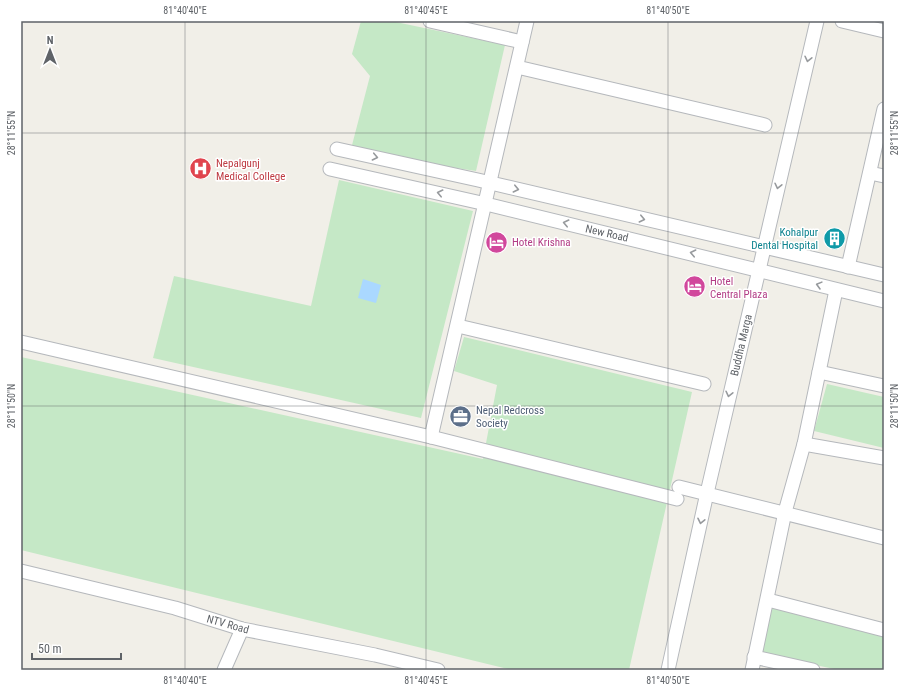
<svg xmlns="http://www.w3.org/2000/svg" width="905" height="691" font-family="'Roboto Condensed',sans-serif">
<rect width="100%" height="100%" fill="#f1efe8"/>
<!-- green -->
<g fill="#c5e8c6">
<path d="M361 21H391L505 45 476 171 430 164 351 149 370 76 352 54Z"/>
<path d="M339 180 473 211 421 418 153 358 174 276 311 306Z"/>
<path d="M464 337 692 392 629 670H512L21 550V357L483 459 497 385 454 371Z"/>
<path d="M827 384 884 397V448L814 431Z"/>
<path d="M772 607 884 635V670H839L759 653Z"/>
</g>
<!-- water -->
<path fill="#aad8ff" d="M363 279 381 285 376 303 358 298Z"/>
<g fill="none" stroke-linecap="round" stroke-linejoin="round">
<defs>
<g id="street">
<path d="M430 21 522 42"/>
<path d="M842 21 884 31"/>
<path d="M517 67 765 125"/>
<path d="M337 149 478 180 884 275"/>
<path d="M330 169 486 204 884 301"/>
<path d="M870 173 884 176"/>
<path d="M848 267 884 109"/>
<path d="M458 326 704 384"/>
<path d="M21 342 431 437 677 499"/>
<path d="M819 372 884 386"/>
<path d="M431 437 527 21"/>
<path d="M804 444 884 458"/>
<path d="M679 487 884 538"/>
<path d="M21 571 175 608 242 629 375 655 438 670"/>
<path d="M768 600 884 630"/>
<path d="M754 657 813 670"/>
<path d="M224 670 242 629"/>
<path d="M668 670 707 493 817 21"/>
<path d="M752 670 785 512 804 444 836 290"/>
</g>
</defs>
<!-- street casing -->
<use href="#street" stroke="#b5b8bc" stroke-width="15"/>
<!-- street -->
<use href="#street" stroke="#fff" stroke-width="13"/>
</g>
<!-- one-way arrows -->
<defs><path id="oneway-chevron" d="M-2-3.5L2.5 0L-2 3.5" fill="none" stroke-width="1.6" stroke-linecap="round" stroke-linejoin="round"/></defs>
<g stroke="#979a9d">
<use href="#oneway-chevron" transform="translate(808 59) rotate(103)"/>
<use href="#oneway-chevron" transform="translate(375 157) rotate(12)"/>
<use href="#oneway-chevron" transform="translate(778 186) rotate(103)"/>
<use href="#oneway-chevron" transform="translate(516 189) rotate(13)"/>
<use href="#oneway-chevron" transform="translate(440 193) rotate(-167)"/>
<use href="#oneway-chevron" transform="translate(642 219) rotate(13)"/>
<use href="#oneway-chevron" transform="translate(566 223) rotate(-167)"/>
<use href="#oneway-chevron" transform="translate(693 253) rotate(-167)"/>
<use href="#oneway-chevron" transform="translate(819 285) rotate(-165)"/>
<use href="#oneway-chevron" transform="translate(729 394) rotate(103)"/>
<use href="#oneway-chevron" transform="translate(701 521) rotate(102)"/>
</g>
<!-- ticks -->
<path fill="none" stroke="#5f6368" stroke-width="1" stroke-opacity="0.45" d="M185 21V670M426 21V670M668 21V670M21 133H884M21 406H884"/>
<!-- icons -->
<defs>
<symbol id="hospital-disc" viewBox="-11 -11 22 22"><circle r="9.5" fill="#e0444e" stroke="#fff"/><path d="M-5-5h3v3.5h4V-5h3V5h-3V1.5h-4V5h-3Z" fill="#fff"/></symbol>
<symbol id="building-disc" viewBox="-11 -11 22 22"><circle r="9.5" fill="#0f9aa8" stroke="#fff"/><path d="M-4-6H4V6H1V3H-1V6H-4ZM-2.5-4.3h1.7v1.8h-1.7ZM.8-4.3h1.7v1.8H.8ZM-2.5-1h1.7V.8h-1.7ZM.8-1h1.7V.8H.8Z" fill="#fff"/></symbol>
<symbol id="hotel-disc" viewBox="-11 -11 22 22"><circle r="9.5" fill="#d1479c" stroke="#fff"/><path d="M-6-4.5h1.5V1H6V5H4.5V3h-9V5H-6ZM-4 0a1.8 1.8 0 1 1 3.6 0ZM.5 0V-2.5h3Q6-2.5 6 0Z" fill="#fff"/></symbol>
<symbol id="office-disc" viewBox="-11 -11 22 22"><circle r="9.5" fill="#5c6f8a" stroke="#fff"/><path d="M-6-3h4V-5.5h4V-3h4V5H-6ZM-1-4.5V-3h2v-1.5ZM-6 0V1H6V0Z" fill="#fff"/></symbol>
</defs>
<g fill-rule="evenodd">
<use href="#hospital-disc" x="188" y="156" width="25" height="25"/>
<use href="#building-disc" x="822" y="226" width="25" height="25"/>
<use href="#hotel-disc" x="484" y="230" width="25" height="25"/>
<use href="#hotel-disc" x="682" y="274" width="25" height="25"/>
<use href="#office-disc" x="448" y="404" width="25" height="25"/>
</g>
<g text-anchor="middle" stroke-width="3" stroke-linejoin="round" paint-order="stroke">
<!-- health labels -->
<g font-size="11" fill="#be3a42" stroke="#fff" text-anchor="start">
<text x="216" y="167">Nepalgunj<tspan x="216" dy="13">Medical College</tspan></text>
</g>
<!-- culture labels -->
<g font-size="11" fill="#0d838f" stroke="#fff" text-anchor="end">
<text x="818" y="236">Kohalpur<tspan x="818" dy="13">Dental Hospital</tspan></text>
</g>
<!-- street labels -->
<g font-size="11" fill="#5f6368" stroke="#fff">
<text transform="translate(607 233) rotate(13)" y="4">New Road</text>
<text transform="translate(741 345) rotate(-77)" y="4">Buddha Marga</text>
<text transform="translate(228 624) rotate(16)" y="4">NTV Road</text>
</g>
<!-- hotel labels -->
<g font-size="11" fill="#b23c85" stroke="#fff" text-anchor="start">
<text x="512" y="246">Hotel Krishna</text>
<text x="710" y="285">Hotel<tspan x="710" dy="13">Central Plaza</tspan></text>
</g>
<!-- service labels -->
<g font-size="11" fill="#4e5e75" stroke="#fff" text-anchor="start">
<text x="476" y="414">Nepal Redcross<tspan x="476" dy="13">Society</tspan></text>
</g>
</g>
<!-- border -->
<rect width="905" height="691" fill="none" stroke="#ffffff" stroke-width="44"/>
<!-- north arrow -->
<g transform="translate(50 50)" stroke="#ffffff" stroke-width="3" paint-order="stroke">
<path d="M0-3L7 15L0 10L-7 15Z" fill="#5f6368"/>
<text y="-6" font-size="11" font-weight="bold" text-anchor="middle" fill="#5f6368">N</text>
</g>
<!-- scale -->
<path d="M32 653v6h89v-6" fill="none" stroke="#5f6368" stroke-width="2"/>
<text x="38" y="653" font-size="12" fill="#5f6368" stroke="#ffffff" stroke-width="3" paint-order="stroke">50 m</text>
<rect x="22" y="22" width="861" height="647" fill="none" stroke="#5f6368" stroke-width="1.5"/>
<g font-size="10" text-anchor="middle" fill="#5f6368">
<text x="185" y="14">81°40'40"E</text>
<text x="426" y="14">81°40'45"E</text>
<text x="668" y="14">81°40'50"E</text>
<text transform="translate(11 133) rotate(-90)" y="4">28°11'55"N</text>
<text transform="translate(894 133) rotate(-90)" y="4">28°11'55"N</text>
<text transform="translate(11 406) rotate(-90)" y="4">28°11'50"N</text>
<text transform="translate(894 406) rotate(-90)" y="4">28°11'50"N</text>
<text x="185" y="684">81°40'40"E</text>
<text x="426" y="684">81°40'45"E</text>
<text x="668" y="684">81°40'50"E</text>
</g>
</svg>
